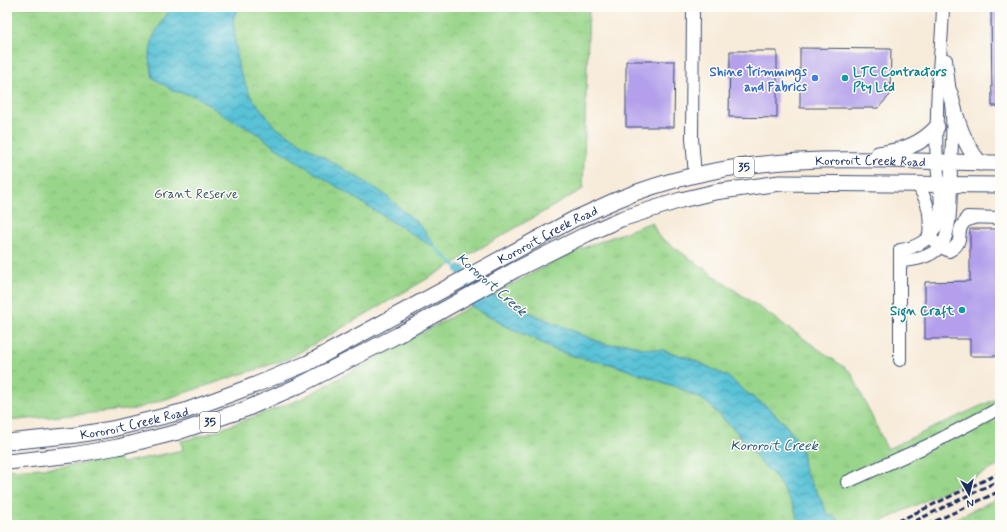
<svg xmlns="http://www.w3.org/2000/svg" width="1007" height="532" font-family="Mynerve,sans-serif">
<defs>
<pattern id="grass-tufts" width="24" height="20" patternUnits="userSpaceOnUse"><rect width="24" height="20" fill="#99d58a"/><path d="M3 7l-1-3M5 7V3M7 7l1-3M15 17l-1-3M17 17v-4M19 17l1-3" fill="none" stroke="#83b77a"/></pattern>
<pattern id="park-crowns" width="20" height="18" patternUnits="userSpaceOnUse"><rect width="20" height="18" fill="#99d58a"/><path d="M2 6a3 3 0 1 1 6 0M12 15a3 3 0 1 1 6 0" fill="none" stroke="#83b77a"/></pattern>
<pattern id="water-waves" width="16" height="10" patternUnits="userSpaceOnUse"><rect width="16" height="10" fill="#5ac2d6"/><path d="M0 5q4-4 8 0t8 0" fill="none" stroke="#4a9eb1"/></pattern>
</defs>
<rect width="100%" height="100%" fill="#fdfcf7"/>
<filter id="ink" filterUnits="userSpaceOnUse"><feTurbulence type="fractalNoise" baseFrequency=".025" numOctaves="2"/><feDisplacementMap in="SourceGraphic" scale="8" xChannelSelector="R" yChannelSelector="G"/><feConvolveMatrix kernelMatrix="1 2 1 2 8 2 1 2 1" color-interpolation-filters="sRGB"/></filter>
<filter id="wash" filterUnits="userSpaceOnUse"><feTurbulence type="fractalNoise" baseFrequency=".012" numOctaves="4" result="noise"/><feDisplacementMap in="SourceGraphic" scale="16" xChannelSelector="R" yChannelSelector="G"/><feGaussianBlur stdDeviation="0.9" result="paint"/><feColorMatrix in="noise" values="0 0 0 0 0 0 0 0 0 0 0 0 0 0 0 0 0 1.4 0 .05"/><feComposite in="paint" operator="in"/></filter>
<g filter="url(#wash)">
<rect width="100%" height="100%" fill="#f7ebd9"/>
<!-- grass -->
<g fill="url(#grass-tufts)" stroke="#5a8274">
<path d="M652 222 658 236 851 372 887 449 1000 397V465L874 525H842L838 520 827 513 819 496 805 472 802 452 797 440 785 424 769 408 709 367 689 358 662 350 642 348 626 343 610 345 602 343 509 304 493 294 575 251Z"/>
<path d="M471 306 485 315 493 317 503 325 527 335 553 349 580 358 611 364 634 372 679 388 705 401 736 431 762 464 774 475 794 506 799 525H7V470L61 467 119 457 121 463 183 450 181 441 205 435 301 399Z"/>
<path d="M1000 497V525H943Z"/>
</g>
<!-- park -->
<path fill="url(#park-crowns)" stroke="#5a8274" d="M7 7H589L583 189 288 359 135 409 7 421Z"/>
<!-- water -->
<g fill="url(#water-waves)" stroke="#3a789a">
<path d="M171 7H238L233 19 238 66 250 95 275 127 383 193 421 226 436 248 415 236 276 148 258 134 225 116 195 96 174 91 153 78 149 59 153 37Z"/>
<path d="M459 265 464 267 495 296 509 304 602 343 610 345 626 343 642 348 662 350 689 358 727 376 749 395 769 408 785 425 797 440 802 452 805 472 819 496 827 513 838 520 842 525H799L794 506 774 475 762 464 736 431 705 401 679 388 634 372 611 364 580 358 553 349 527 335 503 325 493 317 485 315 468 303 462 291 460 276 455 269Z"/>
</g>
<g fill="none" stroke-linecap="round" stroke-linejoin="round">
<!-- stream -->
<path stroke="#5ac2d6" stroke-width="3" d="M433 246 459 269"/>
</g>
<g id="blocks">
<!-- building -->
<g fill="#b39feb">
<path d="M991 7H1000V106H992Z"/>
<path d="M800 48 891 49 890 95 878 108H800Z"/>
<path d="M730 51H777V118L729 117Z"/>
<path d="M626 61H675L674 127H626Z"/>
<path d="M970 229H1000V356H970V339H925V282L970 281Z"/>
</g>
</g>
</g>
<g filter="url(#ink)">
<use href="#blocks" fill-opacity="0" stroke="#3c4b70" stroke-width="1"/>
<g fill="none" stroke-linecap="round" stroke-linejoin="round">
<defs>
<g id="minor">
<path d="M693 7 692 138 695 176"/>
<path d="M917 184C929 203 931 214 929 237L941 247 949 251C966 242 955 233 963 224 965 221 970 219 974 218"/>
<path d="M967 217 1000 218"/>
<path d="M900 261C915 260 929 258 940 247 954 233 950 181 951 161 952 146 953 130 952 115 951 97 948 79 946 60"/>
<path d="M900 360V250C916 248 932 239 938 223 944 207 938 180 937 163 936 148 936 132 937 117 937 80 942 44 943 7"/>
<path d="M847 482 929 445 1000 408"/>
</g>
<g id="major">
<path d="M950 93C956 118 963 144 980 163"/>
<path d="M878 154C901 151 921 145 937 127"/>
<path id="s1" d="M7 442 76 435 112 429 185 411 255 385 308 363 574 219C589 213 604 205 619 199 675 176 739 164 799 161 866 157 933 163 1000 163"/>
<path d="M7 462 72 455 118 447 178 432 246 409 298 386 398 335 515 270 587 234 621 219 681 200 715 192 780 183 1000 185"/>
</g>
</defs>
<!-- minor casing -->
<use href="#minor" stroke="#3c4b70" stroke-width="14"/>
<!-- major casing -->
<use href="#major" stroke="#3c4b70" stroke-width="17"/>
<!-- minor -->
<use href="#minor" stroke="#fff" stroke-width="12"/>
<!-- major -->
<use href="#major" stroke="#fff" stroke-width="15"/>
<!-- rail -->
<g stroke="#1b2f5e" stroke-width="3" stroke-dasharray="6 3" stroke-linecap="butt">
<path d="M890 525 1000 473"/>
<path d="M907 525 1000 480"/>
<path d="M927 525 1000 491"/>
</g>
</g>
</g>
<!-- markers -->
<circle fill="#3f7fe0" stroke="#fdfcf7" stroke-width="1.5" cx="815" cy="78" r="4"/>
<g fill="#0f9aa8" stroke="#fdfcf7" stroke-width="1.5">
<circle cx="845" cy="78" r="4"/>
<circle cx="962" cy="310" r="4"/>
</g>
<g text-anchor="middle" stroke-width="3" stroke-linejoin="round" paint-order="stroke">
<!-- shield labels -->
<g fill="#fdfcf7" stroke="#5f6c8c" stroke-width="1">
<rect x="734" y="157" width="20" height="20" rx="3"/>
<rect x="200" y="412" width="20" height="20" rx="3"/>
</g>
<g font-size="12" font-weight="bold" fill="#1b2f5e">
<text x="744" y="171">35</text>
<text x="210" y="426">35</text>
</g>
<!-- shop labels -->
<g font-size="13" font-weight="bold" fill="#366cbe" stroke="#fdfcf7" text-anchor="end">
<text x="807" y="76">Shine Trimmings<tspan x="807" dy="15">and Fabrics</tspan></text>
</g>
<!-- culture labels -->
<g font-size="13" font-weight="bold" fill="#0d838f" stroke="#fdfcf7" text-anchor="start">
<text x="853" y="76">LTC Contractors<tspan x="853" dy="15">Pty Ltd</tspan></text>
<text x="954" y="315" text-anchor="end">Sign Craft</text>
</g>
<!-- street labels -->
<g font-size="13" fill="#1b2f5e" stroke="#fdfcf7">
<text dy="5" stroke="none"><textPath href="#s1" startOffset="921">Kororoit Creek Road</textPath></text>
<text dy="5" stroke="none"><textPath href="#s1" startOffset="585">Kororoit Creek Road</textPath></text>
<text dy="5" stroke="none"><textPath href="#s1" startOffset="129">Kororoit Creek Road</textPath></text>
</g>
<!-- park labels -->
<g font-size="13" fill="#3a5869" stroke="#fdfcf7">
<text x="196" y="198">Grant Reserve</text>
</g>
<!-- water labels -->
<g font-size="14" font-style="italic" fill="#2e5b82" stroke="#fdfcf7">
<text transform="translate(492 284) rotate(41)" y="5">Kororoit Creek</text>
<text x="774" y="450">Kororoit Creek</text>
</g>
</g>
<!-- margin -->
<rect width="1007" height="532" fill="none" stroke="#fdfcf7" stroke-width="24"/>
<!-- north arrow -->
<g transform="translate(969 494) rotate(172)" stroke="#fdfcf7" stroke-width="3" paint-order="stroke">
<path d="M0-3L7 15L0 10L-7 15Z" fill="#1b2f5e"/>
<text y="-6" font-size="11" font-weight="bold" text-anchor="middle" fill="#1b2f5e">N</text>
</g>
</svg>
